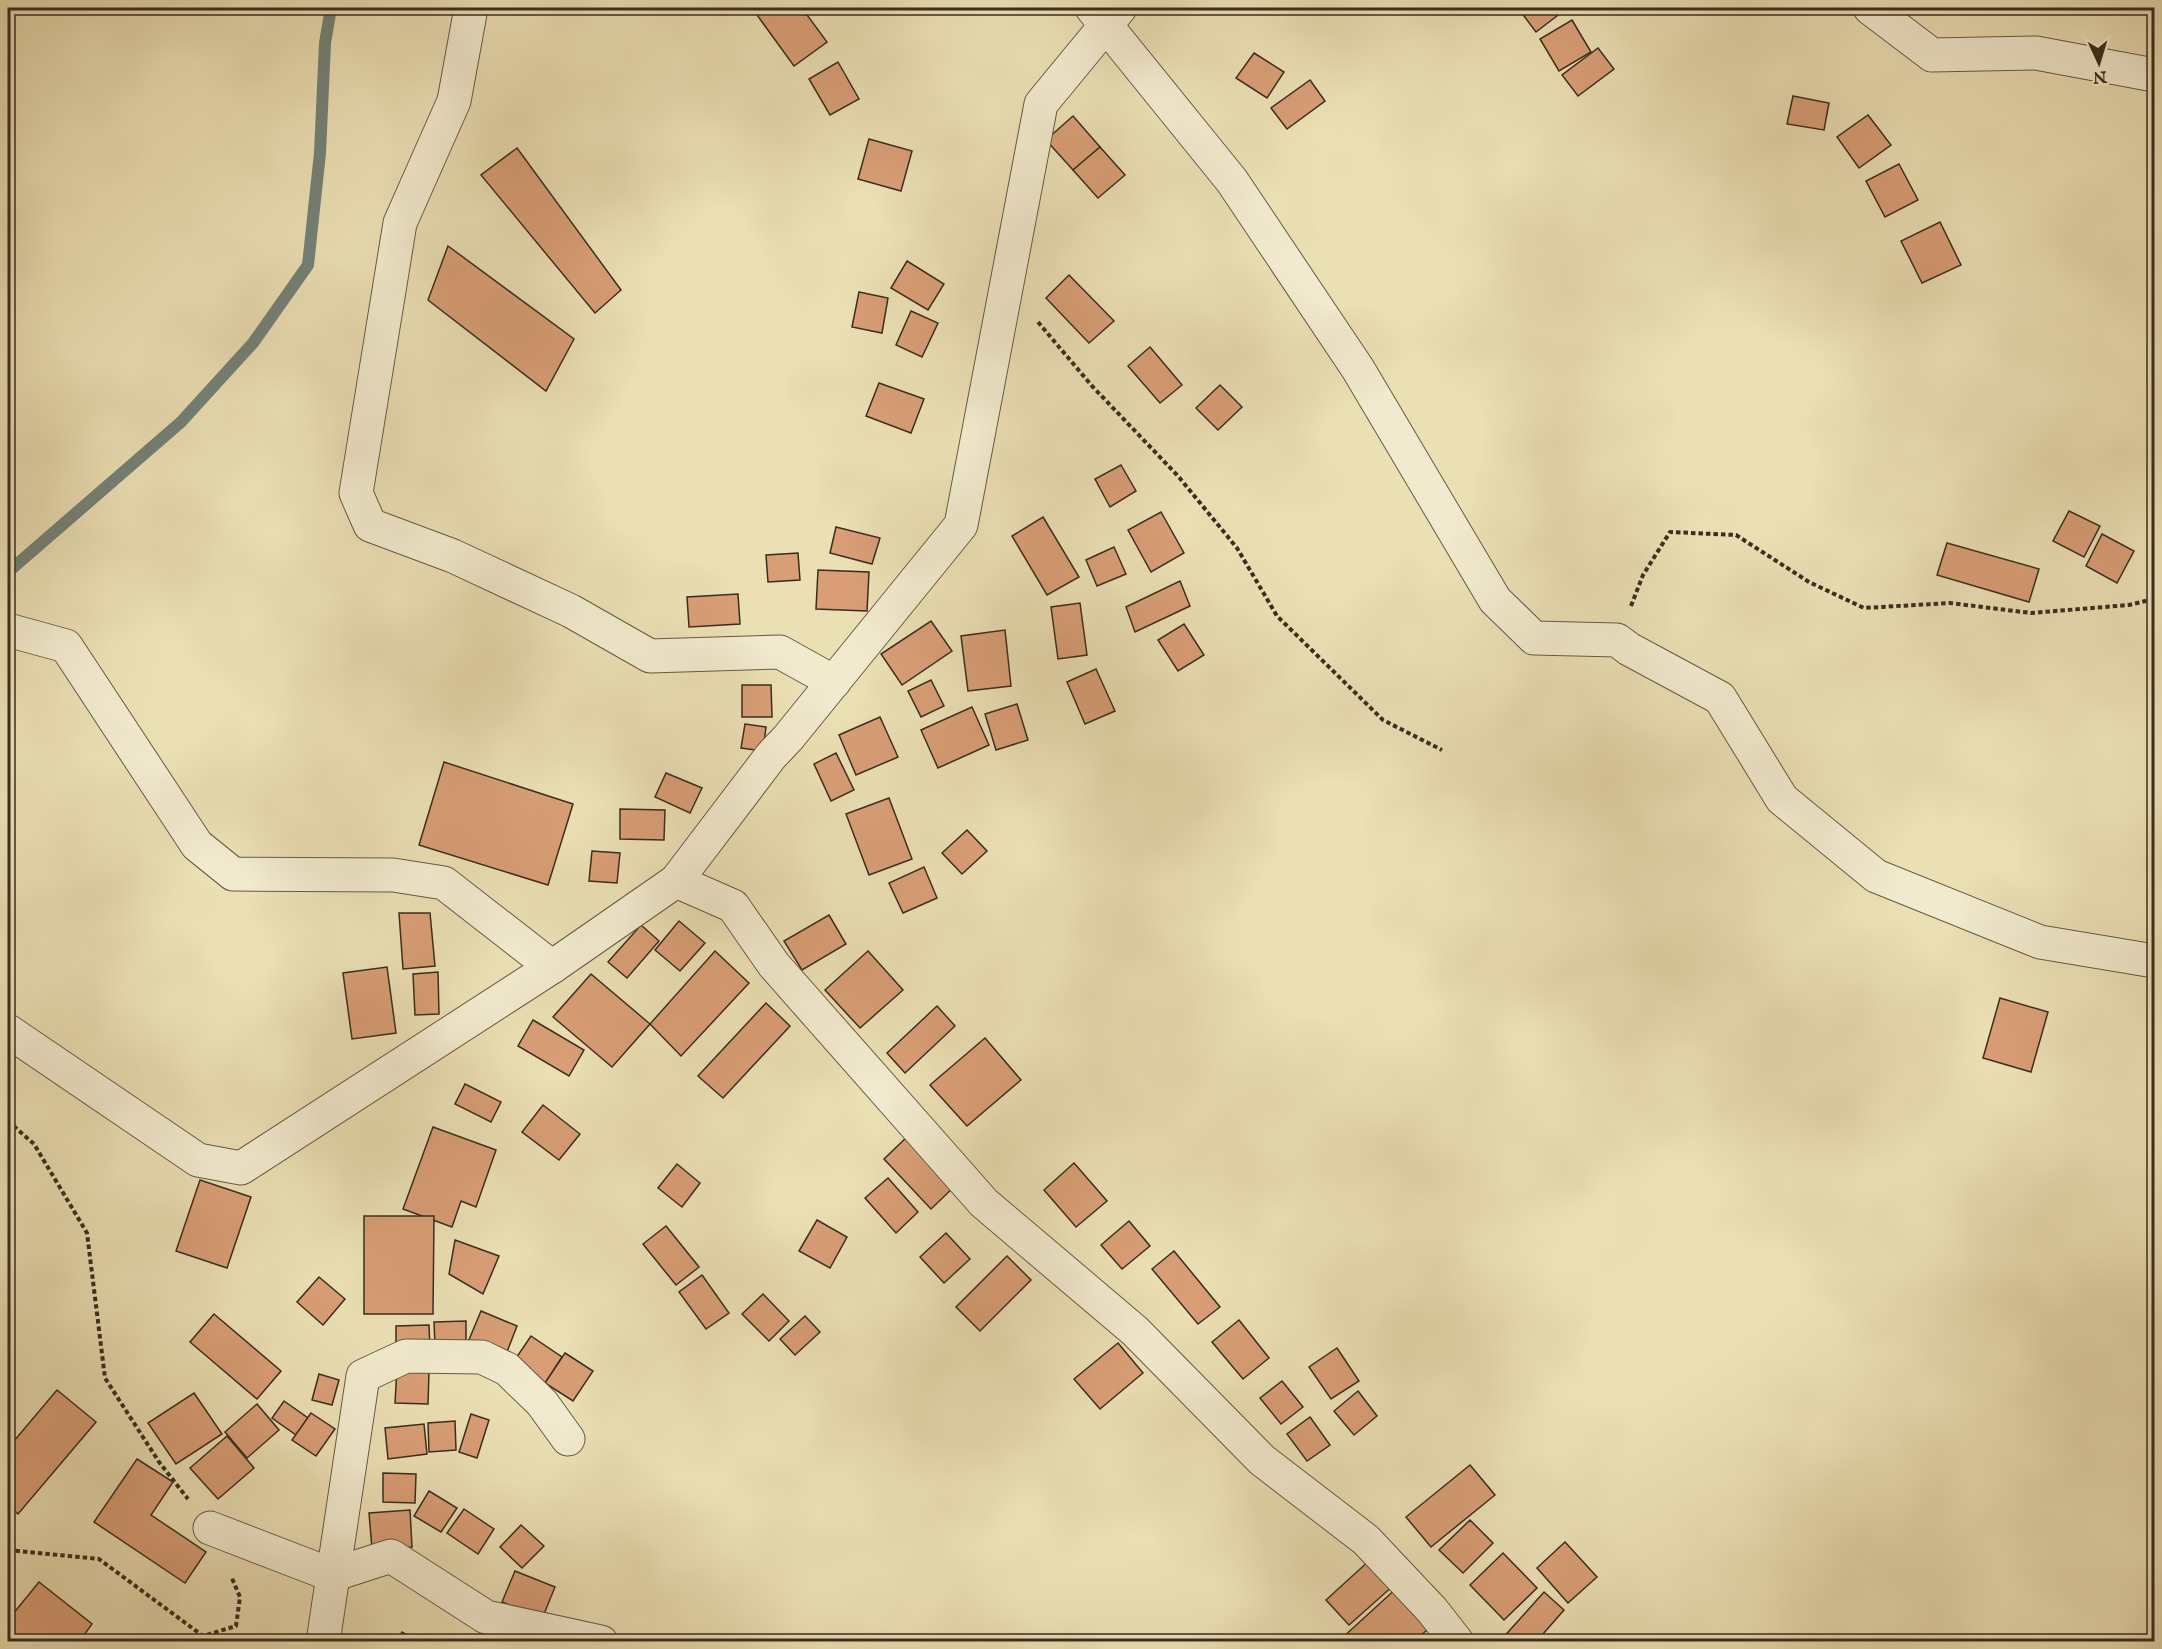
<svg xmlns="http://www.w3.org/2000/svg" width="2162" height="1649" font-family="'IM FELL English',serif">
<rect width="100%" height="100%" fill="#ebdfb4"/>
<filter id="stains"><feTurbulence type="fractalNoise" baseFrequency=".00333" numOctaves="4"/><feColorMatrix values="0 0 0 0 .2 0 0 0 0 .09 0 0 0 0 .02 0 0 0 .5 -.17"/></filter>
<radialGradient id="worn" r=".72"><stop offset=".6" stop-color="#630" stop-opacity="0"/><stop offset="1" stop-color="#630" stop-opacity=".3"/></radialGradient>
<g fill="none" stroke-linecap="round" stroke-linejoin="round">
<!-- stream -->
<path stroke="#748279" stroke-width="12" d="M8 572 181 422 253 343 308 265 320 153 325 43 331 8"/>
</g>
<!-- building -->
<g fill="#d99e76" stroke="#3a2d1e" stroke-width="1.5">
<path d="M767 8H802L827 42 794 66 757 15Z"/>
<path d="M1518 8H1565L1566 9 1536 32Z"/>
<path d="M1572 20 1591 52 1559 71 1540 39Z"/>
<path d="M1598 48 1614 69 1578 96 1562 75Z"/>
<path d="M1254 53 1284 72 1267 98 1236 78Z"/>
<path d="M838 62 859 99 830 115 809 79Z"/>
<path d="M1310 80 1325 101 1287 129 1271 108Z"/>
<path d="M1793 96 1829 103 1824 130 1787 124Z"/>
<path d="M1868 115 1891 145 1859 168 1837 137Z"/>
<path d="M1073 116 1100 147 1073 170 1046 140Z"/>
<path d="M869 139 912 151 901 191 858 179Z"/>
<path d="M1100 147 1125 175 1098 198 1073 170Z"/>
<path d="M517 148 621 290 595 313 481 175Z"/>
<path d="M1899 164 1918 200 1885 217 1866 181Z"/>
<path d="M1940 222 1961 265 1922 283 1901 241Z"/>
<path d="M448 246 574 339 546 391 428 300Z"/>
<path d="M907 261 944 284 928 310 891 288Z"/>
<path d="M1069 275 1114 321 1089 343 1046 298Z"/>
<path d="M859 292 888 298 882 333 852 327Z"/>
<path d="M911 311 938 323 922 357 896 345Z"/>
<path d="M1150 347 1182 385 1160 403 1128 366Z"/>
<path d="M879 383 924 399 911 433 866 416Z"/>
<path d="M1220 385 1242 407 1218 430 1196 408Z"/>
<path d="M1121 465 1136 491 1110 507 1095 479Z"/>
<path d="M2069 511 2100 526 2084 557 2053 541Z"/>
<path d="M1161 512 1184 553 1151 572 1128 530Z"/>
<path d="M1043 517 1079 577 1047 595 1012 536Z"/>
<path d="M836 527 880 538 872 564 830 553Z"/>
<path d="M2102 534 2134 551 2117 583 2086 566Z"/>
<path d="M1947 543 2039 569 2029 602 1937 575Z"/>
<path d="M1114 547 1126 574 1097 586 1086 560Z"/>
<path d="M798 553 800 580 768 582 766 555Z"/>
<path d="M818 570 869 572 867 611 816 609Z"/>
<path d="M1180 581 1190 606 1135 632 1126 607Z"/>
<path d="M738 594 740 624 689 627 687 597Z"/>
<path d="M1080 603 1087 655 1058 659 1051 607Z"/>
<path d="M931 621 952 651 902 685 881 654Z"/>
<path d="M1184 624 1204 655 1178 671 1158 640Z"/>
<path d="M1005 630 1011 686 968 691 961 636Z"/>
<path d="M1096 669 1115 711 1085 724 1067 682Z"/>
<path d="M931 680 944 706 921 717 908 691Z"/>
<path d="M742 685H771L772 717H742Z"/>
<path d="M1017 704 1028 740 996 750 985 714Z"/>
<path d="M972 707 989 745 938 768 921 730Z"/>
<path d="M880 717 898 757 856 775 839 735Z"/>
<path d="M745 724 766 727 763 751 741 748Z"/>
<path d="M836 753 854 790 831 801 814 764Z"/>
<path d="M444 762 573 804 548 885 419 845Z"/>
<path d="M666 773 702 788 690 813 655 797Z"/>
<path d="M889 798 912 859 869 875 846 814Z"/>
<path d="M620 809 665 810 664 840 620 839Z"/>
<path d="M967 830 987 851 962 874 942 853Z"/>
<path d="M592 851 620 853 617 883 589 881Z"/>
<path d="M924 867 937 898 903 913 889 883Z"/>
<path d="M399 913H430L435 966 403 969Z"/>
<path d="M829 915 846 944 802 970 784 941Z"/>
<path d="M679 921 705 943 680 971 655 950Z"/>
<path d="M641 925 659 941 627 978 608 962Z"/>
<path d="M715 951 749 983 681 1056 650 1024Z"/>
<path d="M868 951 903 990 860 1028 825 990Z"/>
<path d="M387 967 396 1033 352 1039 343 973Z"/>
<path d="M438 972 439 1014 415 1015 413 974Z"/>
<path d="M591 974 650 1024 612 1067 553 1017Z"/>
<path d="M2000 998 2048 1012 2031 1072 1983 1058Z"/>
<path d="M766 1003 790 1026 723 1098 698 1076Z"/>
<path d="M937 1006 955 1026 905 1073 887 1053Z"/>
<path d="M533 1020 584 1050 569 1076 518 1046Z"/>
<path d="M985 1038 1021 1080 967 1126 930 1085Z"/>
<path d="M465 1084 501 1102 491 1122 455 1104Z"/>
<path d="M543 1105 580 1134 559 1160 522 1132Z"/>
<path d="M433 1127 496 1150 476 1207 461 1201 452 1227 403 1209Z"/>
<path d="M910 1134 957 1184 931 1209 884 1159Z"/>
<path d="M1074 1163 1107 1201 1076 1227 1044 1190Z"/>
<path d="M677 1164 700 1183 682 1207 658 1188Z"/>
<path d="M888 1178 918 1212 896 1233 865 1198Z"/>
<path d="M200 1180 251 1197 227 1268 176 1251Z"/>
<path d="M364 1216H434L433 1314H364Z"/>
<path d="M817 1220 847 1237 830 1268 799 1251Z"/>
<path d="M1129 1221 1150 1246 1122 1269 1101 1245Z"/>
<path d="M666 1226 699 1267 676 1285 643 1244Z"/>
<path d="M946 1233 970 1259 944 1283 920 1257Z"/>
<path d="M455 1240 499 1256 483 1294 449 1274Z"/>
<path d="M1174 1251 1220 1307 1198 1324 1152 1269Z"/>
<path d="M1007 1256 1031 1280 980 1331 956 1307Z"/>
<path d="M702 1275 729 1313 706 1329 679 1292Z"/>
<path d="M319 1277 345 1299 323 1325 297 1302Z"/>
<path d="M763 1294 789 1321 769 1341 742 1314Z"/>
<path d="M481 1311 517 1326 505 1357 468 1342Z"/>
<path d="M214 1314 281 1371 257 1399 190 1342Z"/>
<path d="M805 1316 820 1332 795 1355 780 1339Z"/>
<path d="M1239 1320 1269 1358 1243 1379 1212 1342Z"/>
<path d="M466 1321V1344L435 1345 434 1322Z"/>
<path d="M429 1325 430 1348 396 1349V1326Z"/>
<path d="M531 1336 562 1357 544 1385 512 1364Z"/>
<path d="M1118 1343 1143 1373 1100 1409 1074 1379Z"/>
<path d="M1337 1348 1359 1381 1331 1399 1309 1367Z"/>
<path d="M565 1353 593 1371 573 1401 545 1383Z"/>
<path d="M397 1369 429 1371 428 1404 395 1403Z"/>
<path d="M319 1374 339 1380 332 1405 312 1400Z"/>
<path d="M1282 1381 1303 1407 1281 1424 1260 1398Z"/>
<path d="M57 1390 96 1422 18 1514 8 1505V1448Z"/>
<path d="M1358 1391 1377 1416 1354 1435 1334 1411Z"/>
<path d="M194 1393 222 1434 176 1464 148 1423Z"/>
<path d="M284 1401 308 1418 296 1435 272 1418Z"/>
<path d="M257 1404 279 1430 247 1458 225 1432Z"/>
<path d="M311 1413 335 1429 316 1456 292 1440Z"/>
<path d="M471 1414 489 1420 477 1458 459 1452Z"/>
<path d="M1310 1417 1330 1445 1307 1461 1287 1434Z"/>
<path d="M455 1421 456 1450 429 1452 428 1423Z"/>
<path d="M424 1424 427 1454 388 1459 385 1428Z"/>
<path d="M227 1436 254 1468 218 1499 190 1468Z"/>
<path d="M137 1459 173 1482 151 1515 206 1552 185 1583 94 1522Z"/>
<path d="M1470 1465 1495 1495 1431 1547 1406 1517Z"/>
<path d="M383 1473 416 1474 415 1503 383 1502Z"/>
<path d="M429 1491 457 1508 441 1532 414 1516Z"/>
<path d="M464 1509 494 1529 478 1554 447 1533Z"/>
<path d="M410 1510 412 1547 372 1549 369 1513Z"/>
<path d="M1470 1520 1493 1543 1463 1573 1439 1550Z"/>
<path d="M521 1525 544 1546 522 1568 500 1547Z"/>
<path d="M1565 1542 1597 1577 1568 1603 1537 1568Z"/>
<path d="M1503 1553 1537 1588 1504 1620 1470 1585Z"/>
<path d="M1371 1559 1394 1585 1349 1625 1326 1600Z"/>
<path d="M515 1571 555 1587 542 1619 502 1602Z"/>
<path d="M39 1582 92 1624 79 1642H20L8 1631V1620Z"/>
<path d="M1399 1586 1433 1625 1413 1642H1345L1342 1638Z"/>
<path d="M1544 1592 1564 1610 1536 1642H1503L1501 1640Z"/>
<path d="M402 1632 419 1642H396Z"/>
<path d="M1587 1635 1596 1642H1583Z"/>
</g>
<g fill="none" stroke-linecap="round" stroke-linejoin="round">
<defs>
<g id="minor">
<path d="M471 8 454 101 400 223 356 493 370 525 453 556 571 611 650 656 780 652 834 682"/>
<path d="M1092 8 1232 181 1358 369 1495 600 1534 638 1617 640 1629 649 1720 698 1782 799 1876 876 2040 942 2154 961"/>
<path d="M1870 8 1932 55 2036 53 2154 75"/>
<path d="M8 630 66 646 197 845 233 874 393 875 444 883 552 967"/>
<path d="M676 881 733 906 774 965 984 1203 1135 1331 1262 1460 1366 1540 1432 1610 1457 1642"/>
<path d="M8 1031 198 1160 241 1168 552 967 676 881 771 756 788 738 961 525 1041 104 1120 8"/>
<path d="M210 1528 332 1575 391 1556 486 1617 601 1642"/>
<path d="M323 1642 363 1376 406 1356 482 1357 507 1369 542 1403 568 1439"/>
</g>
</defs>
<!-- minor casing -->
<use href="#minor" stroke="#665a44" stroke-width="35"/>
<!-- path -->
<g stroke="#3a2d1e" stroke-width="4" stroke-dasharray="4.5 3" stroke-linecap="butt">
<path d="M1038 322 1092 386 1178 476 1237 548 1277 616 1383 720 1442 750"/>
<path d="M1631 606 1643 575 1670 532 1736 535 1809 582 1864 608 1950 603 2031 613 2129 605 2154 599"/>
<path d="M8 1121 34 1144 87 1233 105 1378 159 1462 188 1499"/>
<path d="M8 1550 99 1559 203 1636 236 1626 240 1597 231 1576"/>
</g>
<!-- minor -->
<use href="#minor" stroke="#f2eace" stroke-width="33"/>
</g>
<!-- margin -->
<rect width="2162" height="1649" fill="none" stroke="#ebdfb4" stroke-width="30"/>
<rect x="9" y="9" width="2144" height="1631" fill="none" stroke="#3a2d1e" stroke-width="3"/>
<rect x="15" y="15" width="2132" height="1619" fill="none" stroke="#3a2d1e" stroke-width="1.5"/>
<!-- north arrow -->
<g transform="translate(2099 63) rotate(176)" stroke="#f2eace" stroke-width="4.5" paint-order="stroke">
<path d="M0-4.5L10 22L0 15L-10 22Z" fill="#3a2d1e"/>
<text y="-9" font-size="16" font-weight="bold" text-anchor="middle" fill="#3a2d1e">N</text>
</g>
<rect width="100%" height="100%" filter="url(#stains)"/>
<rect width="100%" height="100%" fill="url(#worn)"/>
</svg>
